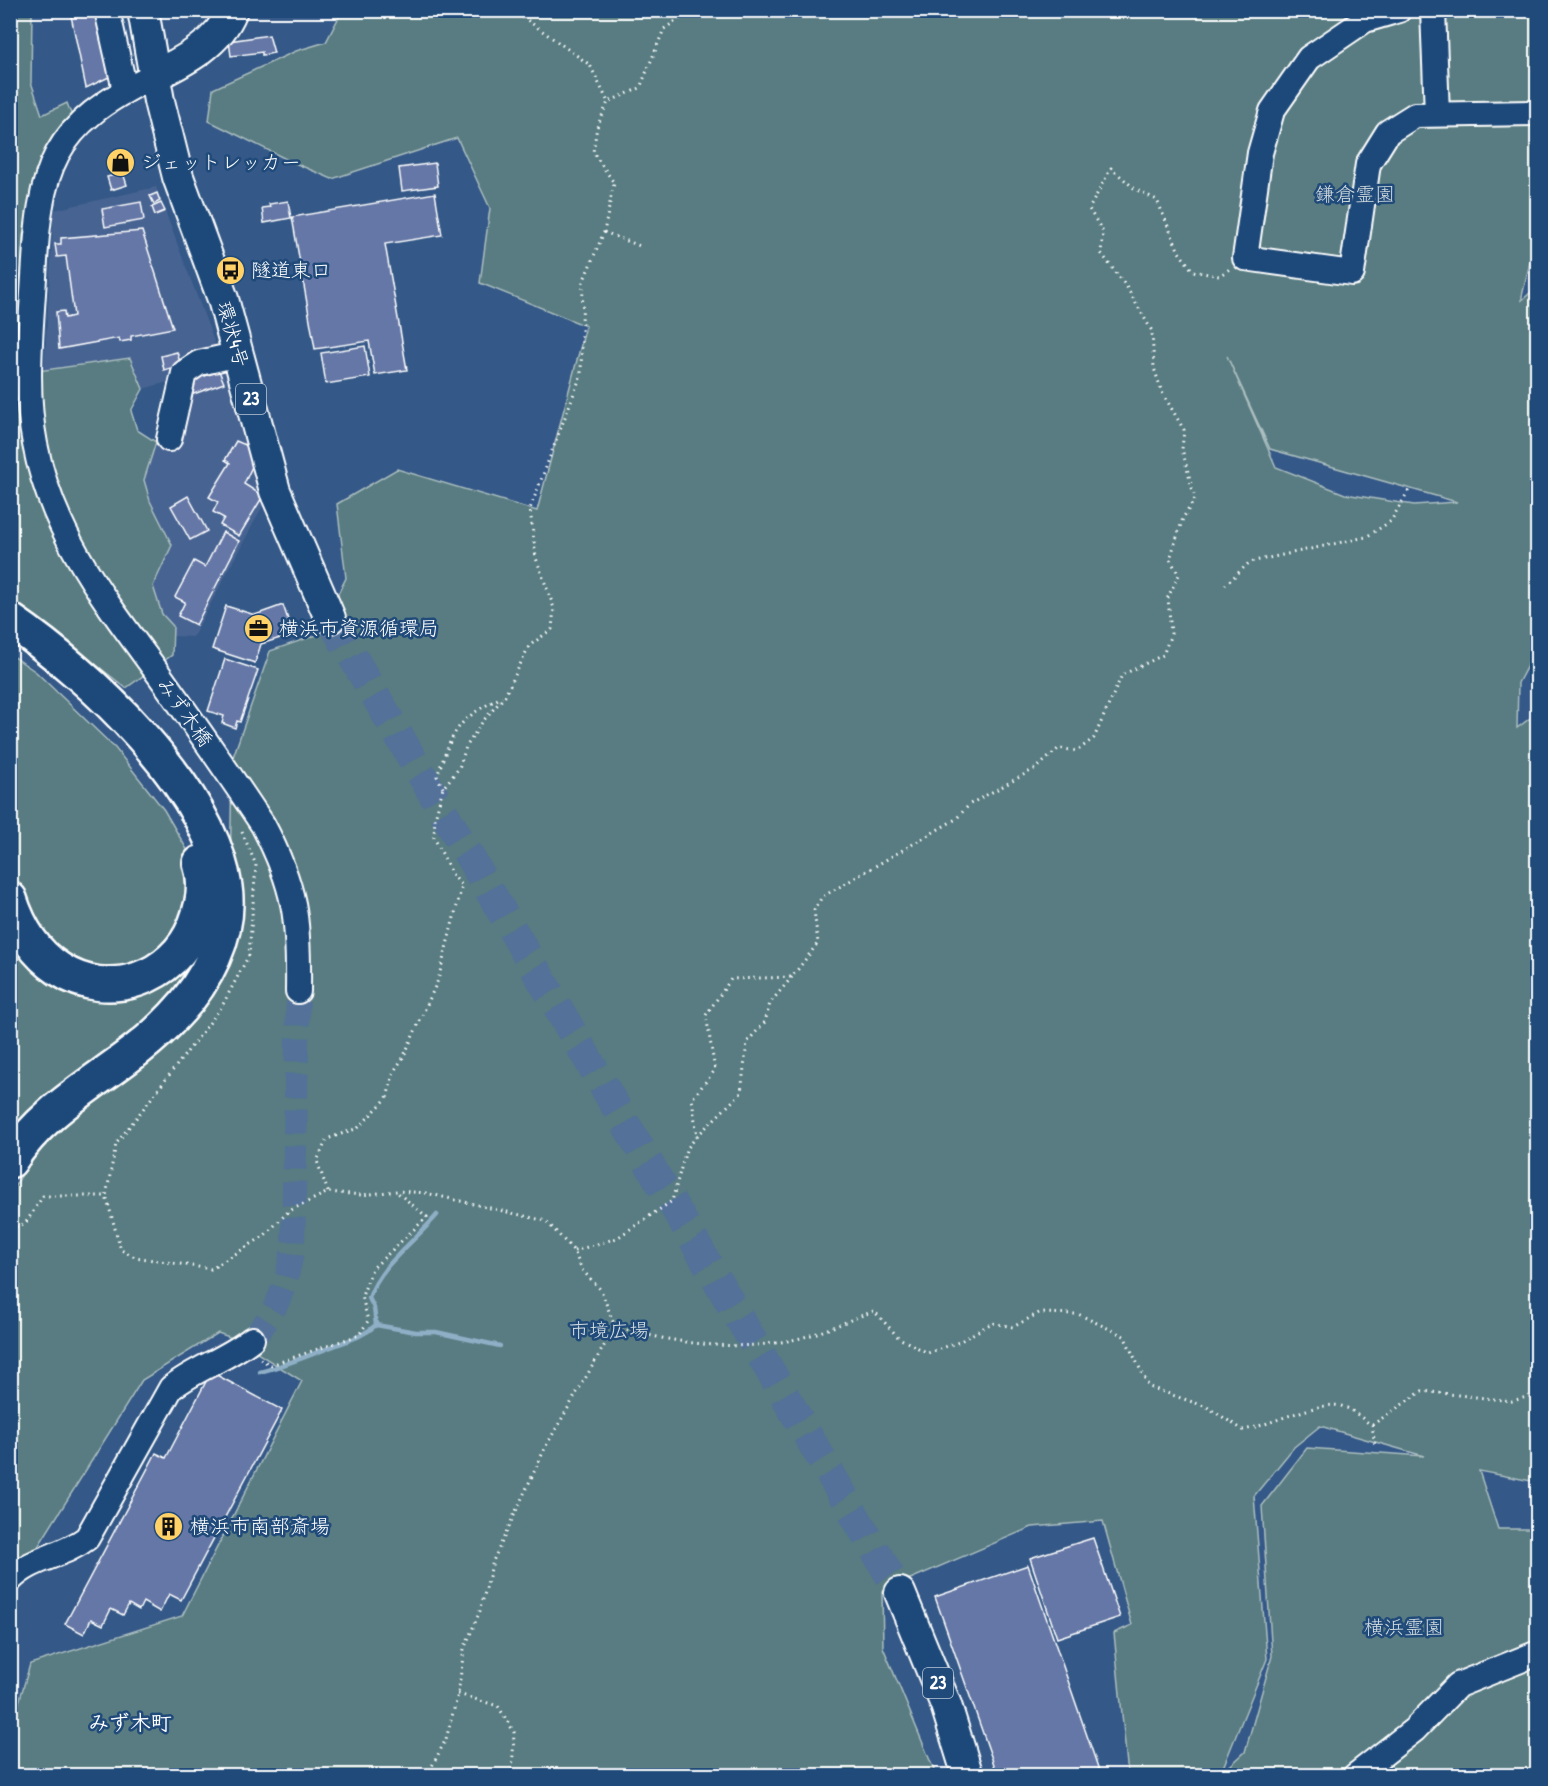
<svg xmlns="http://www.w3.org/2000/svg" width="1548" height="1786" font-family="'Patrick Hand','Klee One',sans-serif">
<rect width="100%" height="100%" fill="#345887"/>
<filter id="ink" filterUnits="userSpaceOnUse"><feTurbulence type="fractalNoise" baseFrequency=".0167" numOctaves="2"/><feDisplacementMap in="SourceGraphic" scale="12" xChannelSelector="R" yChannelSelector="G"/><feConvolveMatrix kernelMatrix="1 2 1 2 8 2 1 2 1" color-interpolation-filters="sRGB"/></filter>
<g filter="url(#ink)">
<!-- built -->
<g fill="#476492">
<path d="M156 187 218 352 178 379 143 389 130 358 44 371 54 210Z"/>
<path d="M226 363 268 496 193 637 173 636V626L162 614 153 586 172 545 150 501 144 480 156 442 174 448 187 381Z"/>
</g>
<!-- green -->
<g fill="#587c81" stroke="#acbec0" stroke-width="1.5" fill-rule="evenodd">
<path d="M10 11H32L31 82 42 115 67 103 73 119 34 177 23 236 17 374 130 358 143 389 131 411 137 430 156 442 144 480 150 501 172 545 153 586 162 614 173 626 172 655 126 688 11 598Z"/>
<path d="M342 11H1537V258H1531L1522 296V300L1537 287 1538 645 1518 683 1517 728 1537 713V1482L1479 1471 1498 1529H1537V1775H1128L1114 1633 1132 1625 1103 1521 1032 1527 882 1591 883 1647 936 1775H11V1730L30 1664 182 1616 302 1381 235 1339 218 1333 142 1380 11 1590V1192L47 1135 229 948 232 760 270 651 317 635 346 578 337 504 397 469 537 511 586 326 480 283 490 208 457 138 332 179 290 161 209 121 213 89 296 51 326 42ZM1227 356 1270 449 1457 502 1414 505 1345 494 1276 467ZM1320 1426 1424 1456 1307 1448 1262 1506 1272 1656 1245 1752 1220 1775 1267 1659 1254 1496 1294 1447Z"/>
<path d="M10 654 36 672 115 748 164 810 189 853 195 891 171 952 124 978 64 962 32 924 15 876 11 844Z"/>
<path d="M11 929 102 997 213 941 175 1002 11 1143Z"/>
</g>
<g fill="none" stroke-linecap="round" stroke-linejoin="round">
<!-- stream -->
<g stroke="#8eafc6" stroke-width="4.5">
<path d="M376 1325 374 1308 369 1298C380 1265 415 1241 437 1215"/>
<path d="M260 1372C283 1366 303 1358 326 1349 344 1341 360 1339 376 1325L416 1332H436L500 1346"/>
</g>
</g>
<!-- building -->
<g fill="#6577a6" stroke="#fff" stroke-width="1.5">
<path d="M93 10 96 14 109 77 86 88 70 11Z"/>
<path d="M190 10H212V11L190 13Z"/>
<path d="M269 35 274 53 262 55V52L231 56 229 41Z"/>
<path d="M435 163 438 186 402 191 399 168Z"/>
<path d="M123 173 127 185 111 190 107 177Z"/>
<path d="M157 193 160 201 154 204 150 196Z"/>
<path d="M435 193 442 235 385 244 407 370 375 375 369 341 315 349 292 217Z"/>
<path d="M288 201 291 218 264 223 262 208 270 207 269 204Z"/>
<path d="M141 202 144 220 105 227 102 209Z"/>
<path d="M161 203 165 211 155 215 152 207Z"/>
<path d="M142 231 173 328 131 336V340L120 342 119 338 59 349 56 312 64 311 65 318 74 316 66 256 57 257 55 244H61V238Z"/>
<path d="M365 346 370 377 326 384 321 353Z"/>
<path d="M177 352 181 366 173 376 171 368 164 370 161 356Z"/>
<path d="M203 370 205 376 219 371 224 383 191 395 187 381Z"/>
<path d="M236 441 248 446 255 460 244 484 263 496 239 536 220 525 224 518 213 512 218 502 209 497 230 463 225 460Z"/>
<path d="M188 496 207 531 190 540 171 506Z"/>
<path d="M223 532 239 541 196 625 178 616 185 602 175 597 194 561 205 567Z"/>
<path d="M283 605 293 634 261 644 255 663 212 649 226 606 255 615Z"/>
<path d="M225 659 258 670 240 722 237 721 235 728 222 723 224 716 208 711Z"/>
<path d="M211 1372 282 1410 181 1600 169 1594 160 1612 143 1602 139 1610 129 1604 123 1615 111 1609 103 1625 91 1619 84 1634 65 1624 156 1453 166 1458Z"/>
<path d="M1093 1538 1120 1617 1057 1638 1030 1558Z"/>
<path d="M1028 1565 1101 1776H998L935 1597Z"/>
</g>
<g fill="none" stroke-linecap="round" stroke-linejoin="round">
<!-- minor-tunnel -->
<path stroke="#527199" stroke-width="24" stroke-dasharray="24 12" stroke-linecap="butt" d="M252 1339C279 1309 286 1286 293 1247L298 991"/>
<!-- major-tunnel -->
<path stroke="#527199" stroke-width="30" stroke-dasharray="30 15" stroke-linecap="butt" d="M330 618 900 1593"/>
<defs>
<g id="minor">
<path d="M107 10 125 90"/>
<path d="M1399 10 1365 20 1309 58 1272 111 1260 153 1245 258 1352 273 1368 164 1388 132 1415 115 1538 113"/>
<path d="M1433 10 1437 114"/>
<path d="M154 76C50 126 40 167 34 277 31 331 24 389 35 444 52 535 107 603 160 676 195 725 230 775 263 825 296 888 299 920 298 991"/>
<path d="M169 439 184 373 199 363 239 354"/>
<path d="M10 1580C32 1557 63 1557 87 1538L171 1388C196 1368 227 1359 252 1339"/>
<path d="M1355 1776 1414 1730 1458 1685 1538 1653"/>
</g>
<g id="major">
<path d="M143 10 159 101 178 177 223 299 275 491 330 618"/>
<path d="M154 76C184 61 219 44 232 10"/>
<path d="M900 1593 946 1705 968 1776"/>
</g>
<g id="highway">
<path d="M10 620C90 675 210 786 225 887 232 935 205 984 173 1017 123 1071 51 1097 10 1161"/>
<path d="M10 899C19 927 33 952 59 969 109 1002 174 978 195 925 203 905 207 884 200 863"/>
</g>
</defs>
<!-- minor casing -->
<use href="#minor" stroke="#fff" stroke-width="28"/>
<!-- major casing -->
<use href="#major" stroke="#fff" stroke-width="34"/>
<!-- highway casing -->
<use href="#highway" stroke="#fff" stroke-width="38"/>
<!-- path -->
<g stroke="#fff" stroke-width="3" stroke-dasharray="1.5 4.5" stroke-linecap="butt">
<path d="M513 10 590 65 608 102"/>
<path d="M604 232 640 246"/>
<path d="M1225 585 1250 562 1366 537 1391 521 1410 488"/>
<path d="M443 788 437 776C454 729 456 720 502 697"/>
<path d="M242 832 256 865 249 955 221 1008 116 1144 106 1196 121 1250 135 1257 211 1269 264 1236 289 1211 328 1192 362 1195 397 1191 426 1193 546 1221 574 1251 582 1270 601 1290 615 1327"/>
<path d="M697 1136 741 1093 747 1042 765 1022 770 1003 792 977"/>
<path d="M328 1192 317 1161 327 1139 358 1128 387 1098 394 1071 403 1058 438 980 462 886 452 874 434 837 435 818 443 788 459 768 466 747 483 721 505 696 529 646 552 629 554 608 536 558 530 509 581 375 583 282 604 232 614 183 593 152 597 127 608 102 640 88 664 29 692 10"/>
<path d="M10 1228 25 1224 43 1196H106"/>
<path d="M574 1251 617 1238 672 1201 686 1150 697 1136 692 1099 715 1070 706 1015 731 979 792 977 818 943 814 910 822 897 956 819 970 804 1038 767 1059 748 1077 751 1094 738 1122 675 1163 655 1171 634 1168 597 1179 575 1170 559 1183 518 1195 499 1182 449 1184 430 1162 392 1154 368 1152 331 1126 286 1101 253 1103 232 1089 209 1111 168 1135 189 1157 200 1179 252 1193 271 1219 276 1231 268"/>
<path d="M615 1327C671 1342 729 1352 787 1341 816 1336 846 1321 874 1311L899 1338 928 1353 959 1342 992 1323 1013 1327 1039 1313 1078 1314 1124 1336 1149 1387 1207 1407 1243 1430C1269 1426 1322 1398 1344 1407 1354 1410 1363 1420 1372 1425L1375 1446"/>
<path d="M260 1359 271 1365 359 1335 368 1321 362 1296 372 1269 427 1217 398 1193"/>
<path d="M1372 1425 1422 1391 1512 1401 1538 1394"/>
<path d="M458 1694 498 1706 514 1732 512 1776"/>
<path d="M427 1776 446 1739 458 1694 464 1649 480 1611 493 1561 546 1446 615 1327"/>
</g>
<!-- minor -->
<use href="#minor" stroke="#1f4a7a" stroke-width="24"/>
<!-- major -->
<use href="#major" stroke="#1f4a7a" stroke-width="30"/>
<!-- highway -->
<use href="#highway" stroke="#1f4a7a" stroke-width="33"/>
</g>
</g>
<!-- icons -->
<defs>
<symbol id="shop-disc" viewBox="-11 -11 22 22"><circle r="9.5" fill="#ffd166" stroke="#1f4a7a"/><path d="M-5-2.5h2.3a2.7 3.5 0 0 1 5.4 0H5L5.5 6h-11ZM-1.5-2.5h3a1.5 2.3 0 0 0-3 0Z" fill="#111"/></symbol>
<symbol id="bus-disc" viewBox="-11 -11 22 22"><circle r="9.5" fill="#ffd166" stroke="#1f4a7a"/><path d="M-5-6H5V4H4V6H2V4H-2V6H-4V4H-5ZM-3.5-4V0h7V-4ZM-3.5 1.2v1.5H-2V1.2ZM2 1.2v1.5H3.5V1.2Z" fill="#111"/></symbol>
<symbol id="office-disc" viewBox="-11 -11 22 22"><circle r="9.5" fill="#ffd166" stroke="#1f4a7a"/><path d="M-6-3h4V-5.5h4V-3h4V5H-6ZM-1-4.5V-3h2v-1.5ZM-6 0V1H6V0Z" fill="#111"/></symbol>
<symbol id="building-disc" viewBox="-11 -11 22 22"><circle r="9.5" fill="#ffd166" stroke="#1f4a7a"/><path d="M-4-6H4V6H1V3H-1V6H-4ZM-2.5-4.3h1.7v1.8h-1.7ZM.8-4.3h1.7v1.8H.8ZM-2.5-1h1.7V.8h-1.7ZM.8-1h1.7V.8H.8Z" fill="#111"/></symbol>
</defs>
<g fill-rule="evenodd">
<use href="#shop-disc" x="104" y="146" width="33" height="33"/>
<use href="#bus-disc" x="214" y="254" width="33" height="33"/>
<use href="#office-disc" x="242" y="612" width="33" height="33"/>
<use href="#building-disc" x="152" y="1510" width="33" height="33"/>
</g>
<g text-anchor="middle" stroke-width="5" stroke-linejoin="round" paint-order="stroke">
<!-- shield labels -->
<g fill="#1f4a7a" stroke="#bcc9d7" stroke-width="1.5">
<rect x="236" y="384" width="30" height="30" rx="4.5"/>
<rect x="923" y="1668" width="30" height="30" rx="4.5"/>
</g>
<g font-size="18" font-weight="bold" fill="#fff">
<text x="251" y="405">23</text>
<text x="938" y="1689">23</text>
</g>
<!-- poi labels -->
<g font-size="20" fill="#fff" stroke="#1f4a7a" text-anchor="start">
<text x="141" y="169">ジェットレッカー</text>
<text x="251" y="277">隧道東口</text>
<text x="279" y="635">横浜市資源循環局</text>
<text x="190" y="1533">横浜市南部斎場</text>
</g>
<!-- park labels -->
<g font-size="20" fill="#d5dee0" stroke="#1f4a7a">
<text x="1355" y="201">鎌倉霊園</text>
<text x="609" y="1337">市境広場</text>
<text x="1404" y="1634">横浜霊園</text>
</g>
<!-- street labels -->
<g font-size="20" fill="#fff" stroke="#1f4a7a">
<text transform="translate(233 334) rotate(74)" y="7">環状4号</text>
<text transform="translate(185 712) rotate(54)" y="7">みず木橋</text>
</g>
<!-- neighbourhood labels -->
<g font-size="21" font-weight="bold" fill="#fff" stroke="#1f4a7a">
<text x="130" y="1730">みず木町</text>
</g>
</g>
<!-- margin -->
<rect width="1548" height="1786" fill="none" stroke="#1f4a7a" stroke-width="36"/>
<rect x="18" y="18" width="1512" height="1750" fill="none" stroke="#fff" stroke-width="2" filter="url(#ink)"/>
</svg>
